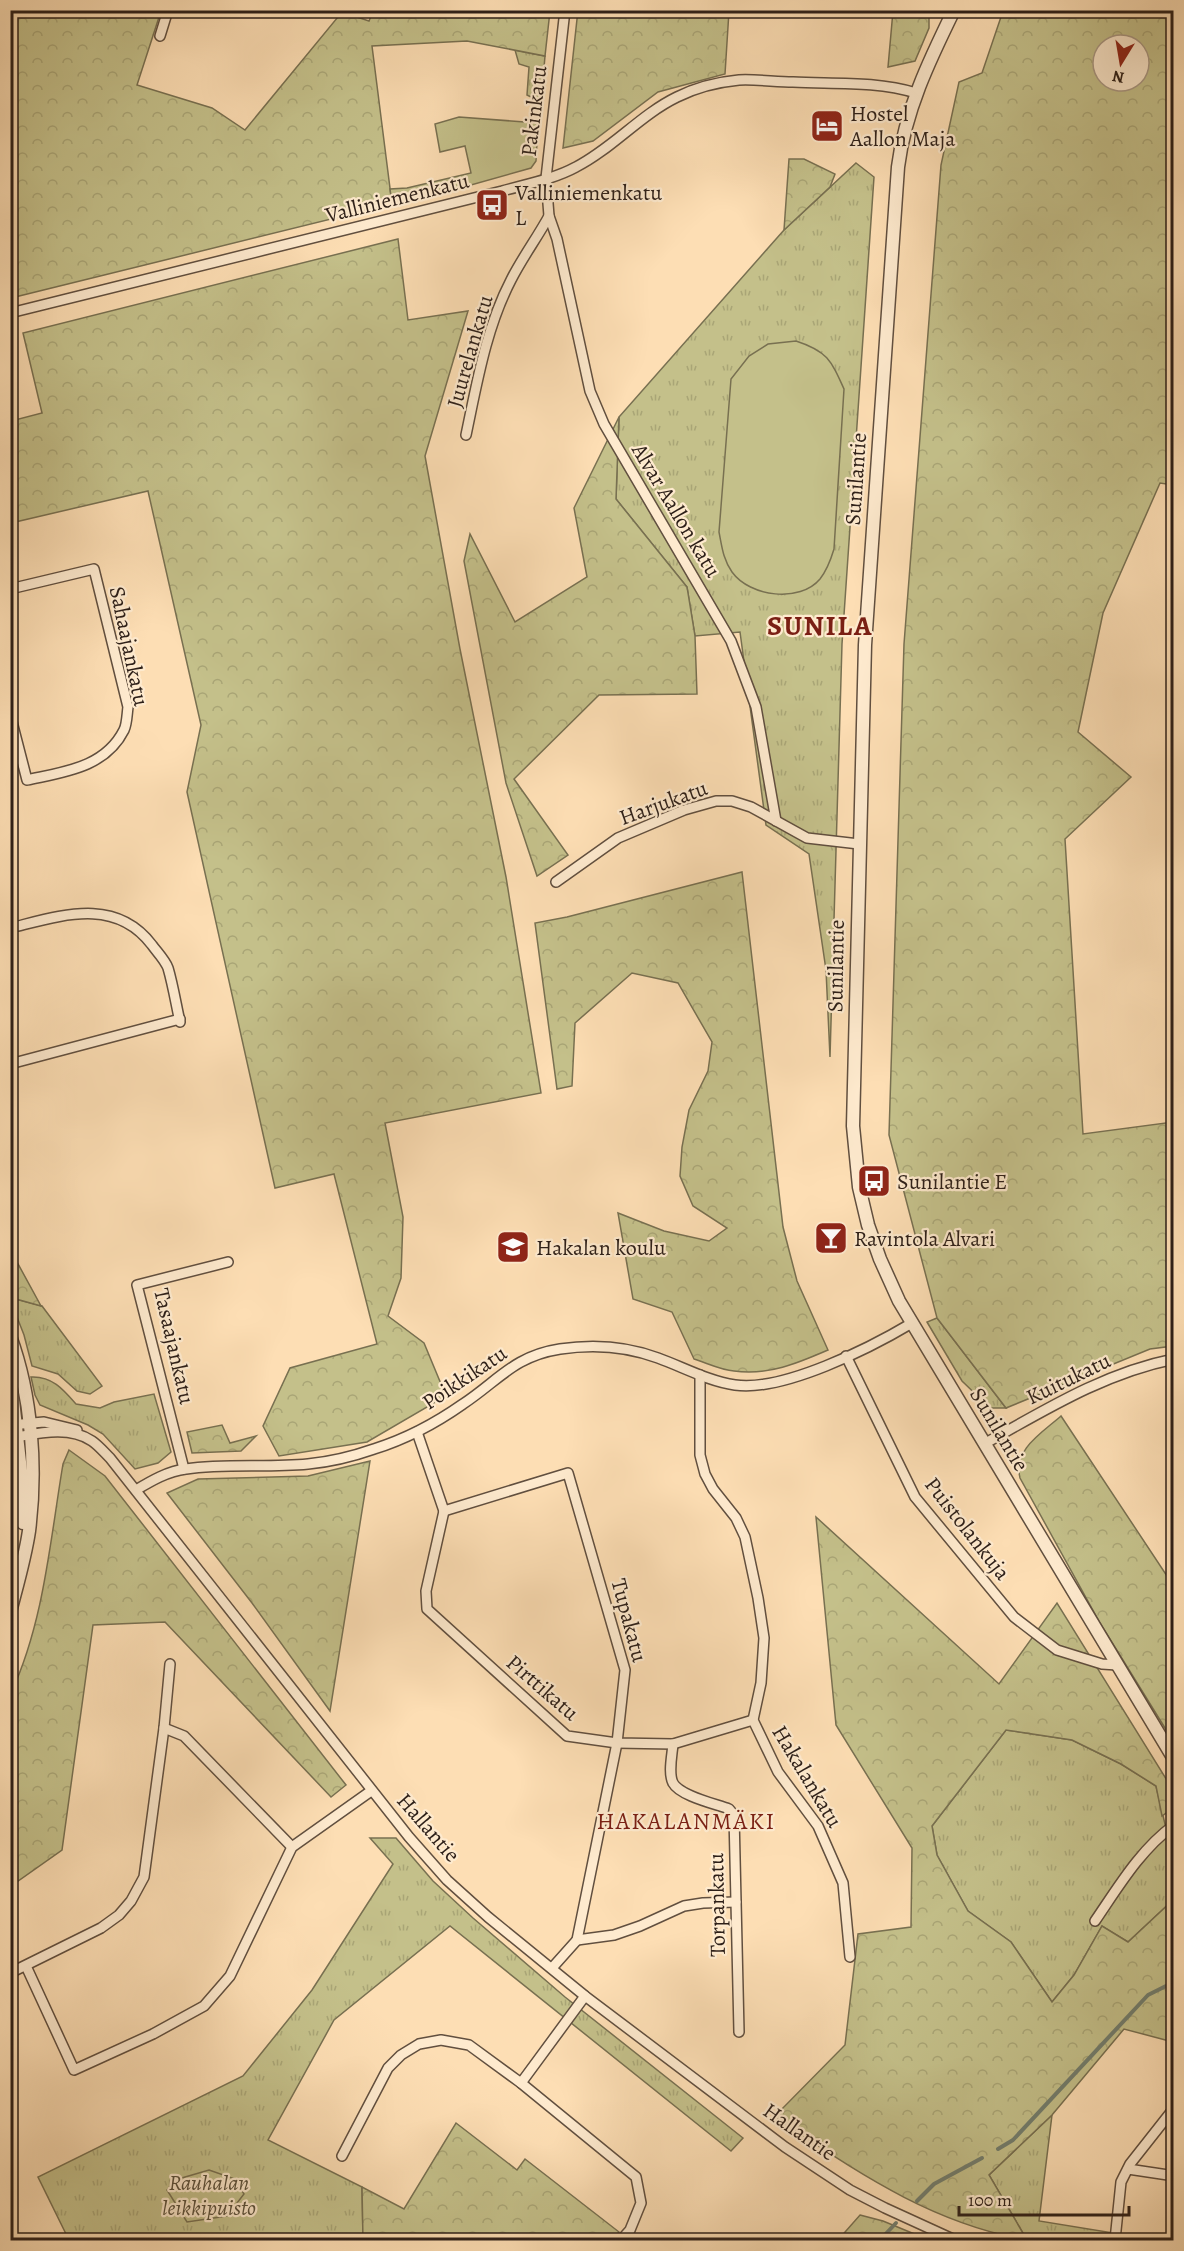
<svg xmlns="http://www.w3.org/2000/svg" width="1184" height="2251" font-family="Alegreya,serif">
<defs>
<pattern id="grass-tufts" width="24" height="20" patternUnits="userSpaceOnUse" patternTransform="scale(1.5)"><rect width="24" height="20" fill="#c4c08a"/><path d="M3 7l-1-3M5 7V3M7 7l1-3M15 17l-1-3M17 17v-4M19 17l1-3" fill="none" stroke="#a9a576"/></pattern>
<pattern id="forest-crowns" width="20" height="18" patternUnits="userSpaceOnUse" patternTransform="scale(1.5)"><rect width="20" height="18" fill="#c4c08a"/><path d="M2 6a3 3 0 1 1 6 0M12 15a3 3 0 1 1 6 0" fill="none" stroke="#a9a576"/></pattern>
</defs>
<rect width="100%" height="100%" fill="#fddeb4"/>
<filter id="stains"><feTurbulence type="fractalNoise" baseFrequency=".00333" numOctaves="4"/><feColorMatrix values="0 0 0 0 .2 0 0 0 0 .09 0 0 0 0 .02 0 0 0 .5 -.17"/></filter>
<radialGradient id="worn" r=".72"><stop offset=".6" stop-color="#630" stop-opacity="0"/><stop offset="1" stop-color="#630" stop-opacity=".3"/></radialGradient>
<!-- grass -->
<g fill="url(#grass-tufts)" stroke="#787051" stroke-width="1.5">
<path d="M515 50 545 56 541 102 527 95 529 67 519 64Z"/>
<path d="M856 163 874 177 842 644 830 1057 826 970 809 854 766 825 740 632 695 636 687 587 616 499 619 417 784 230Z"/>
<path d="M16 1299 42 1306 102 1386 90 1394 77 1391 58 1374 32 1366 24 1335 15 1312Z"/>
<path d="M937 1318 1006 1408H990L962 1381 927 1322Z"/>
<path d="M31 1377C52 1376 63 1389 76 1404L100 1408 114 1402 154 1394 171 1452 158 1463 135 1469 103 1434 88 1425 40 1405 35 1395Z"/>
<path d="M1006 1730 1072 1740 1121 1764 1156 1786 1173 1858V1900L1128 1942 1102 1926 1074 1975 1052 2002 1011 1942 968 1911 937 1855 932 1826Z"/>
<path d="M370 1838H396L433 1881 473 1918 565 1997 743 2138 731 2151 450 1926 334 2020 268 2140 362 2187 363 2240H320L316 2236 283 2240H69L38 2177 243 2076 312 1990 393 1864Z"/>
<path d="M1052 2115 1039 2221 1156 2240H1027L989 2175Z"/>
</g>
<!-- forest -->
<g fill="url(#forest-crowns)" stroke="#787051" stroke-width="1.5" fill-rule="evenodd">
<path d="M578 10 729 11 725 74 658 92 593 141 563 148Z"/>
<path d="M10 11H161L137 85 212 108 245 130 342 12 369 21 373 11H550L545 56 467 41 372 46 392 204 11 298Z"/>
<path d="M893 11H929V28L915 61 888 67Z"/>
<path d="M1003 11H1174L1173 485 1160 483 1103 613 1078 732 1131 777 1065 839 1083 1134 1173 1122V1346L1150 1349 1006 1408 937 1318 889 1135 904 644 941 165 959 82 982 73ZM1103 45H1139V81H1103Z"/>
<path d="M789 159H804L835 174 830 187 784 230Z"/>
<path d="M398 239 408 320 468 311 425 456 460 649 506 877 541 1093 385 1123 403 1217 401 1278 388 1316 424 1343 446 1396 367 1442 279 1456 263 1426 290 1368 377 1344 334 1174 275 1188 187 792 201 725 148 491 11 523V421L42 413 23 333Z"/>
<path d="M619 417 616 499 687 587 695 636 697 694 599 695 514 779 568 855 537 876 506 783 464 561 470 534 515 622 587 577 574 508Z"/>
<path d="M742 872 783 1227 797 1281 828 1350C798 1363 768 1376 734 1371 721 1370 707 1363 694 1359L672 1312 633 1299 618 1213 664 1231 709 1241 727 1228 693 1206 680 1176 682 1147 689 1110 708 1071 712 1042 678 983 632 973 575 1023 572 1086 557 1089 535 923 567 917Z"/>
<path d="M10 1251H11L41 1306 16 1299 11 1290Z"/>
<path d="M1061 1416 1173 1585V1741L1100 1623 1020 1478C1013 1449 1042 1433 1061 1416Z"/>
<path d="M222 1425 230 1443 256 1436 241 1451 192 1453 187 1432Z"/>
<path d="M69 1450 105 1476 346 1785 331 1797 165 1622 93 1625 62 1850 11 1886V1693C44 1622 50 1541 63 1464Z"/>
<path d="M370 1461 330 1711 252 1603 167 1493 198 1479 308 1476Z"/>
<path d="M816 1517 999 1684 1057 1603 1173 1790V1808L1162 1816 1156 1786 1121 1764 1072 1740 1006 1730 932 1826 937 1855 968 1911 1011 1942 1052 2002 1074 1975 1102 1926 1128 1942 1173 1900V2042L1124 2029 1052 2115 989 2175 1027 2240C929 2223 855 2170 774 2117L845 2045 858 1934 911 1927 912 1848 836 1725Z"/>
<path d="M456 2123 517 2170 525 2159 619 2232 612 2240H363L362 2187 404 2209Z"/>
<path d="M860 2215 883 2221 929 2240H838Z"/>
</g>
<!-- park -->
<g fill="#c4c08a" stroke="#787051" stroke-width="1.5">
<path d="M459 117 538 123 536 161 531 168 446 192 392 204 390 189 407 188 471 173 465 146 440 152 435 124Z"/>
<path d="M796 341C827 351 831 360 844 389L834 549C831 559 827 570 820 579 800 603 750 597 732 572 723 559 722 547 719 532L731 379 749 356 768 344Z"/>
<path d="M209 2170 235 2179 244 2194 227 2216 187 2222 167 2190 175 2180Z"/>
</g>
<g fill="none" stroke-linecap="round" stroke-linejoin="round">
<!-- stream -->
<g stroke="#737e6e" stroke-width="4">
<path d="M998 2149 1013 2140 1148 1995 1174 1982"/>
<path d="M917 2201 934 2184 982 2158"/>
<path d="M880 2240 896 2223"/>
</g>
<defs>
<g id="minor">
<path d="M565 10 546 178 549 216 557 239 590 391 604 424 731 641 756 707 776 821"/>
<path d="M160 36 168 10"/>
<path d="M10 313 502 191C527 184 554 179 576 167 613 148 640 115 677 97 695 88 718 82 739 80 756 79 776 82 793 82 834 84 877 81 916 93"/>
<path d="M466 435C477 383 486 328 511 280 522 258 537 238 549 216"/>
<path d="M10 589 94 569 128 707C127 714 127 724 124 730 105 768 63 772 27 780L10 714"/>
<path d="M556 882 618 838 684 810 716 801H732L751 807 807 838 859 844"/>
<path d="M10 928C60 916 115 896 152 945 157 952 165 960 168 968 173 985 176 1004 180 1022"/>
<path d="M10 1064 180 1019"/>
<path d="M846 1356 915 1497 1014 1617 1057 1650 1102 1664 1117 1665"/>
<path d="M700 1375V1455L705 1474 713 1489 736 1518 745 1537 758 1598 764 1638 761 1683 753 1720 778 1772 818 1826 843 1883 850 1957"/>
<path d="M11 1425 44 1422 77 1430"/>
<path d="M417 1432 444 1511"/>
<path d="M10 1438C36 1434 68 1425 92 1441 98 1445 104 1452 110 1458L409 1837 447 1880 488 1917 585 1996 785 2147 850 2190 885 2208 955 2240"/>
<path d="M984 1444C1045 1410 1104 1373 1174 1359"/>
<path d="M184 1469 137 1285 228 1262"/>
<path d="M136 1490C151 1481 168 1471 186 1469 226 1463 267 1468 308 1464 329 1462 354 1456 374 1449 406 1439 436 1423 463 1404 498 1381 514 1356 560 1349 593 1344 626 1346 658 1358 683 1367 708 1381 735 1385 783 1392 870 1348 912 1323"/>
<path d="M444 1511 568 1473 625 1670 617 1743 577 1940 552 1968"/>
<path d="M444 1511 426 1591 427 1609 567 1736 617 1743 673 1744 753 1720"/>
<path d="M164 1728 184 1736 292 1847"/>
<path d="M673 1744C672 1756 668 1773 673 1783 680 1796 716 1804 729 1809L734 1815 739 2032"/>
<path d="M1095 1921C1119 1886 1140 1850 1174 1825"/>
<path d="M577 1940 614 1935 640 1926 684 1906 703 1903 736 1902"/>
<path d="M26 1966 74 2070 153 2034 204 2006 230 1976 292 1847 371 1791"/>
<path d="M10 1973 101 1928 119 1915 131 1901 144 1877 164 1728 170 1664"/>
<path d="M521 2083 585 1996"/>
<path d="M342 2156 388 2068 401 2055 419 2044 441 2040 469 2045 521 2083 636 2177 641 2203 630 2230 621 2240"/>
<path d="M1128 2169 1168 2175 1174 2171"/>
<path d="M1115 2240 1121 2182 1130 2164 1171 2112H1174"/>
</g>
<g id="tertiary">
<path d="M954 10C929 61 905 111 898 167L865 645 853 1126 859 1187 868 1225 880 1259 899 1301 1174 1759"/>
<path d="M10 1336C32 1396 37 1468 29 1531 25 1558 17 1585 10 1612"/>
<path d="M10 1374 21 1471 23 1523"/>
</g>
</defs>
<!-- minor casing -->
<use href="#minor" stroke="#614f3f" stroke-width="12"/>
<!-- tertiary casing -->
<use href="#tertiary" stroke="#614f3f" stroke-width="15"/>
<!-- minor -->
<use href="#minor" stroke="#feeace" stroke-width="9"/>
<!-- tertiary -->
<use href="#tertiary" stroke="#feeace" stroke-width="12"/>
</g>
<!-- icons -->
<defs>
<symbol id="hotel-square" viewBox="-11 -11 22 22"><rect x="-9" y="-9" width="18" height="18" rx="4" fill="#8f2418" stroke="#feeace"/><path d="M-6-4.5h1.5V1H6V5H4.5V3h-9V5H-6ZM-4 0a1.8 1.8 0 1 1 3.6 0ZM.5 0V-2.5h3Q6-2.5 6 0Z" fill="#fff"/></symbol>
<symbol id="bus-square" viewBox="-11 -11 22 22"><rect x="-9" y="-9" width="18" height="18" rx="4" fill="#8f2418" stroke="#feeace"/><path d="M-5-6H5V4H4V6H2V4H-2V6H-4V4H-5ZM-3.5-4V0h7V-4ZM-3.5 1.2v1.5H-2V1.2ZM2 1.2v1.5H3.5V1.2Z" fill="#fff"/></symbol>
<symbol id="bar-square" viewBox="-11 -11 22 22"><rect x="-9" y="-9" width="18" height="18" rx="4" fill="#8f2418" stroke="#feeace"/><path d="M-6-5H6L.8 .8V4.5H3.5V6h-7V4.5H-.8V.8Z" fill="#fff"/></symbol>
<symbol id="school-square" viewBox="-11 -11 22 22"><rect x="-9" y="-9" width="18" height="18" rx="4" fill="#8f2418" stroke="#feeace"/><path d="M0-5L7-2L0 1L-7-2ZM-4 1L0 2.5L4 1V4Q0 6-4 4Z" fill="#fff"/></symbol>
</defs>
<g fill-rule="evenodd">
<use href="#hotel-square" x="808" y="107" width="38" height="38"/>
<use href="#bus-square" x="473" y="186" width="38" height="38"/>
<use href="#bus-square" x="855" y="1162" width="38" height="38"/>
<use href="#bar-square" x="812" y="1219" width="38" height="38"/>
<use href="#school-square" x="494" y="1228" width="38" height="38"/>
</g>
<g text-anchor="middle" stroke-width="4.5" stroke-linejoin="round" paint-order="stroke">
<!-- street labels -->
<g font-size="22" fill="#2d1f18" stroke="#feeace">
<text transform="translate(533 111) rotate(-83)" y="8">Pakinkatu</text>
<text transform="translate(397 197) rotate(-14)" y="8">Valliniemenkatu</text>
<text transform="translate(469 351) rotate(-74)" y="8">Juurelankatu</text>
<text transform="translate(855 479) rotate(-86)" y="8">Sunilantie</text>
<text transform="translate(677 510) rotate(59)" y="8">Alvar Aallon katu</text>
<text transform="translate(130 646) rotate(78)" y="8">Sahaajankatu</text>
<text transform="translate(663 802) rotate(-20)" y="8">Harjukatu</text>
<text transform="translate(835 966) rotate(-89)" y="8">Sunilantie</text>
<text transform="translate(175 1346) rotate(77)" y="8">Tasaajankatu</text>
<text transform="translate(464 1377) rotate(-34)" y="8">Poikkikatu</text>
<text transform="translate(1068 1378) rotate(-26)" y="8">Kuitukatu</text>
<text transform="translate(1000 1429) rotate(59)" y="8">Sunilantie</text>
<text transform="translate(968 1528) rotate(52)" y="8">Puistolankuja</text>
<text transform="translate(630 1620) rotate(75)" y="8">Tupakatu</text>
<text transform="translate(543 1687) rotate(41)" y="8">Pirttikatu</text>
<text transform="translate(808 1776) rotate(59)" y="8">Hakalankatu</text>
<text transform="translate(429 1827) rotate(49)" y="8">Hallantie</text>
<text transform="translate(716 1905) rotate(-91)" y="8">Torpankatu</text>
<text transform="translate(800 2131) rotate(35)" y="8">Hallantie</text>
</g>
<!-- poi labels -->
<g font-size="22" fill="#2d1f18" stroke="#feeace" text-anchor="start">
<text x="850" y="121">Hostel<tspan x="850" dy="25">Aallon Maja</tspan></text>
<text x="515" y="200">Valliniemenkatu<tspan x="515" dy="25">L</tspan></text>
<text x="897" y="1189">Sunilantie E</text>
<text x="854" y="1246">Ravintola Alvari</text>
<text x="536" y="1255">Hakalan koulu</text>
</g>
<!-- park labels -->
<g font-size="22" font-style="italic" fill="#5a4f3a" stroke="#feeace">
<text x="209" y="2190">Rauhalan<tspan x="209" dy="25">leikkipuisto</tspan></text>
</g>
<!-- neighbourhood labels -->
<g font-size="24" letter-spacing="1.5" fill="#7a1f14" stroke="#feeace">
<text x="686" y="1829">HAKALANMÄKI</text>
</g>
<!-- district labels -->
<g font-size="28" font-weight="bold" letter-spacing="1.5" fill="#7a1f14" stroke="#feeace">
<text x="820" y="635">SUNILA</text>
</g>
</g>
<!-- margin -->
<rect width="1184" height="2251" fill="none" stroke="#fddeb4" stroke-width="36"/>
<rect x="12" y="12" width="1160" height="2227" fill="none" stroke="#2d1f18" stroke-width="3"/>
<rect x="18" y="18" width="1148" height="2215" fill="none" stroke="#2d1f18" stroke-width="1.5"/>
<!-- north arrow -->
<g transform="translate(1121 63) rotate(191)"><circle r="28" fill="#feeace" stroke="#aa9985" stroke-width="1.5"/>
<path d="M0-4.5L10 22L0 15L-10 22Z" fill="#8f2418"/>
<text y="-9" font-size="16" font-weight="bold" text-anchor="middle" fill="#2d1f18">N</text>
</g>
<!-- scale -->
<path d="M959 2206v9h170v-9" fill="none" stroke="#2d1f18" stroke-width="3"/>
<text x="968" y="2206" font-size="18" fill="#2d1f18" stroke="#feeace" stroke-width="4.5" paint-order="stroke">100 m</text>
<rect width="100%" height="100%" filter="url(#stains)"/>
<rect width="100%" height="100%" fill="url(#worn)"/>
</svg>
